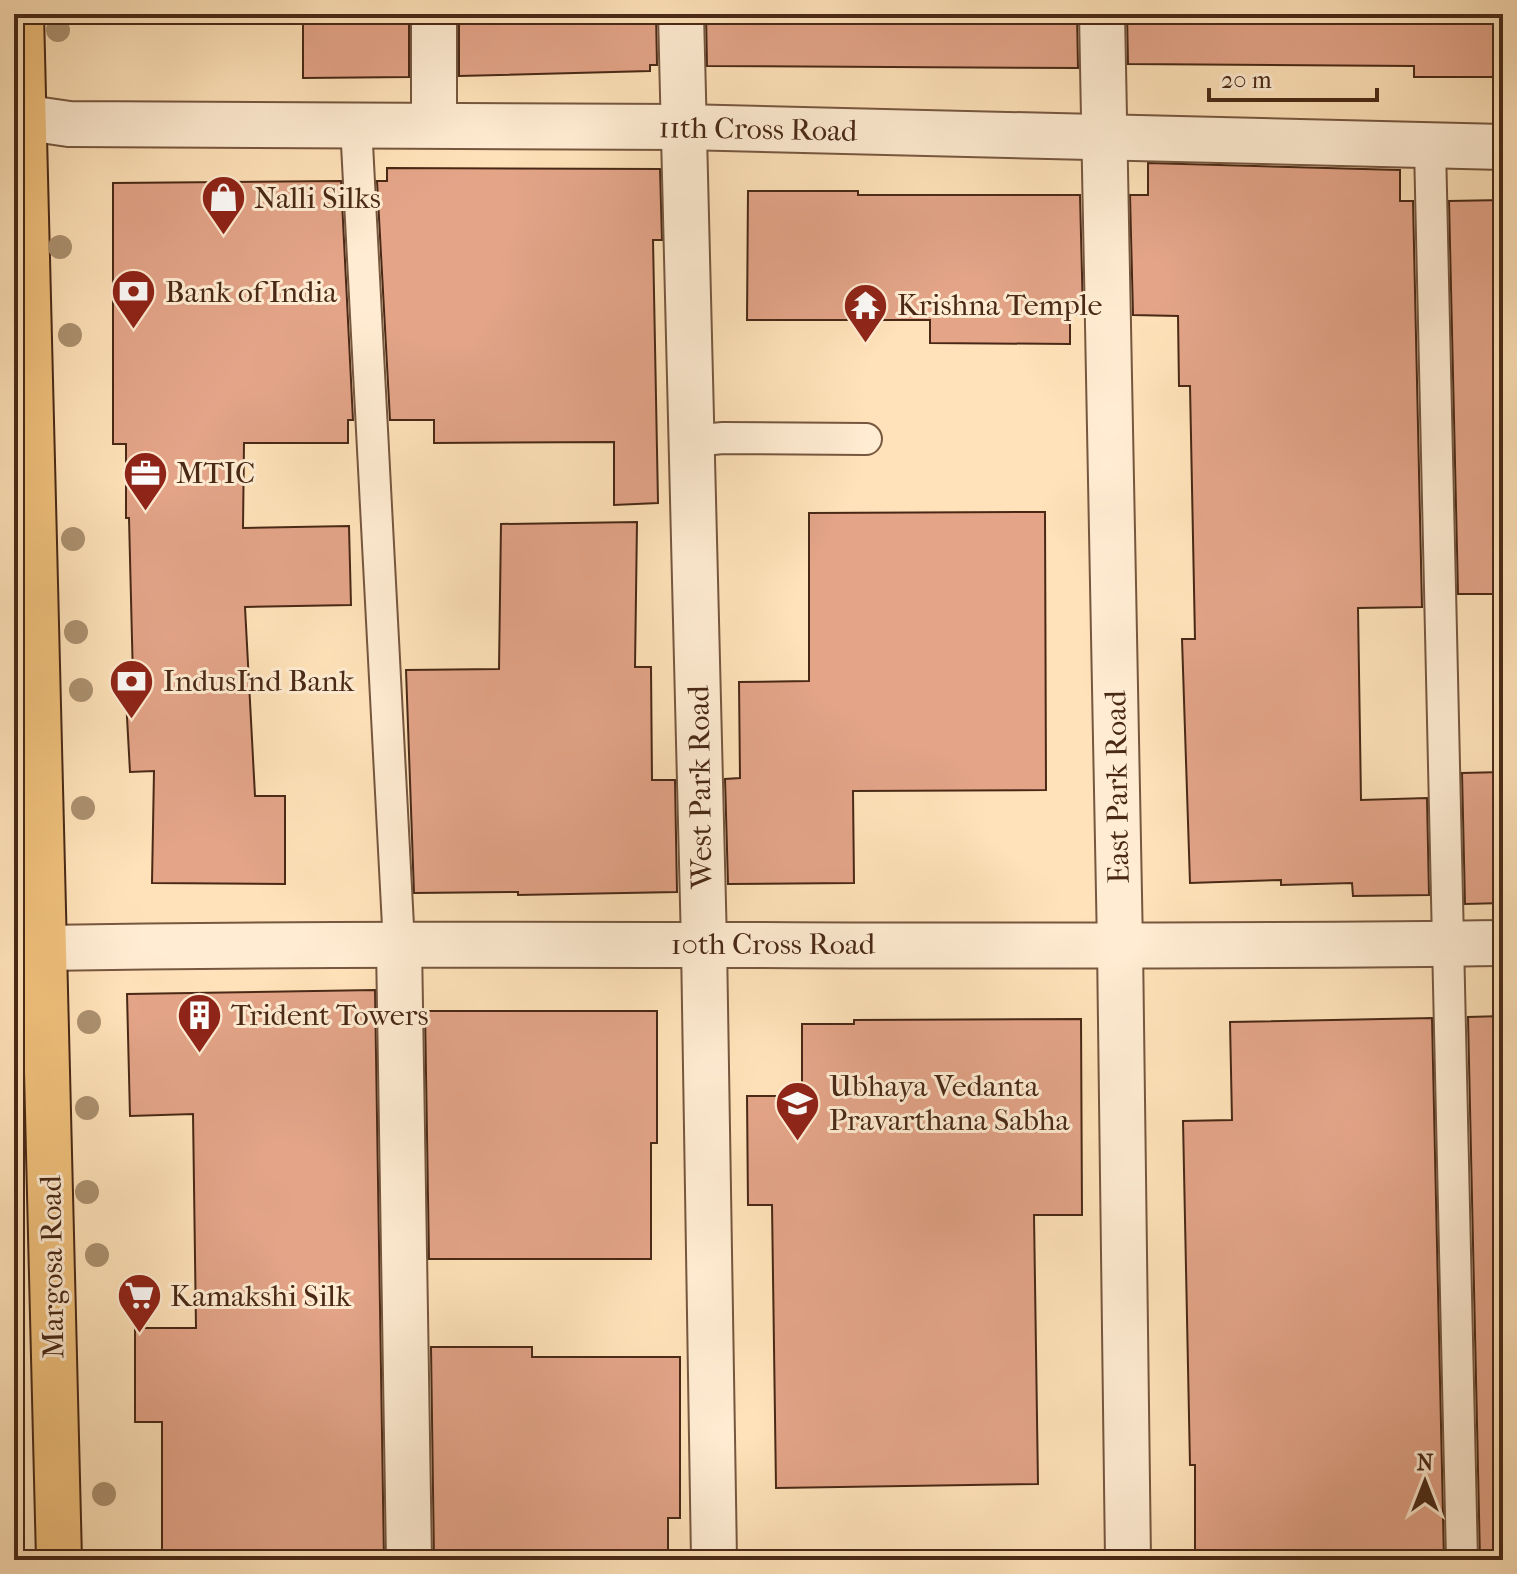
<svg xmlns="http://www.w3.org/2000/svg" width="1517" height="1574" font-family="'IM FELL French Canon',serif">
<rect width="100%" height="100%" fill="#ffe2b9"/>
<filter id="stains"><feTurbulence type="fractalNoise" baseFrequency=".0025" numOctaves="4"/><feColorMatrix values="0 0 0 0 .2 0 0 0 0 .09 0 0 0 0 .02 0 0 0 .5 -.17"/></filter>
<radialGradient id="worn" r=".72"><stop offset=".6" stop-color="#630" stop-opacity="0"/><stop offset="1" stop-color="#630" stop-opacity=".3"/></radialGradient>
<!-- building -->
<g fill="#e3a488" stroke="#492916" stroke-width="2">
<path d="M303 14H409V77L303 78Z"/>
<path d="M459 14H656L657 65H650V71L459 76Z"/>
<path d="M706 14H1077L1078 68 707 66Z"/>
<path d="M1127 14H1503V77H1414V66L1128 64Z"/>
<path d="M1148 163 1400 170V201H1413L1422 607 1358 608 1361 800 1427 798 1429 895 1353 896 1352 883 1281 885V880L1190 883 1182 639H1195L1190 386H1179L1178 316 1133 315 1130 195H1148Z"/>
<path d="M387 168 660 169 662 240H653L658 503 614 505V442L434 443V420H390L377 181H387Z"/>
<path d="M341 181 353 420H348V443H244L243 528 349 526 351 605 245 607 255 796H285V884L152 883 154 771 130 772 125 681 133 680 129 518H126V444H113V183Z"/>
<path d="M748 191H858V195H1080L1083 315H1070V344L930 343V320H747Z"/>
<path d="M1503 200V594H1458L1449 201Z"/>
<path d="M1045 512 1046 790 853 791 854 883 728 884 725 779 740 778 739 682 809 681V513Z"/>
<path d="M637 522 635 667H651L652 780H675L677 892 518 895V892L414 893 406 670 499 669 501 524Z"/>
<path d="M1503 772V903L1465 904 1462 773Z"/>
<path d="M375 990 384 1560H162V1422H135V1328H196L193 1114 130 1116 127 994Z"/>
<path d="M425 1011H657V1143H651V1259H429Z"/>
<path d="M1503 1016V1560H1480L1468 1017Z"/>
<path d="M1432 1018 1444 1560H1195V1465H1190L1183 1121 1232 1120 1230 1022Z"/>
<path d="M1081 1019 1082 1215H1034L1038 1484 776 1488 772 1205H748L747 1096H802V1024H854V1020Z"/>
<path d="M431 1347H532V1357H680V1518H668V1560H434Z"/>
</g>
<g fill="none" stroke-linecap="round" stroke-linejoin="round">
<defs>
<g id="service">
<path d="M356 125 399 945"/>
<path d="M1430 147 1462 1560"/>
<path d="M692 441 723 438 866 439"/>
</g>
<g id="minor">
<path d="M434 14V125"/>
<path d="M681 14 704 944 714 1560"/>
<path d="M1102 14 1120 946 1128 1560"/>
<path d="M399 945 409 1560"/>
<path d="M44 948C530 940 1017 950 1503 943"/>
</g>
<path id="tertiary" d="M14 116 69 124 683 127 1503 147"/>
<path id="primary" d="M21 14 59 1560"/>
</defs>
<!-- service casing -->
<use href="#service" stroke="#76573f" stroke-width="34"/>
<!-- minor casing -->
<use href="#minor" stroke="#76573f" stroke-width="48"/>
<!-- tertiary casing -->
<use href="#tertiary" stroke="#76573f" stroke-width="48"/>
<!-- primary casing -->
<use href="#primary" stroke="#492916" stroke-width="48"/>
<!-- service -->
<use href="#service" stroke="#ffecd2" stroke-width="30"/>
<!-- minor -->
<use href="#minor" stroke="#ffecd2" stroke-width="44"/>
<!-- tertiary -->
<use href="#tertiary" stroke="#ffecd2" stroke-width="44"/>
<!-- primary -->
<use href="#primary" stroke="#f0c17c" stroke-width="44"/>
</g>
<!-- trees -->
<g fill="#ac9170">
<circle cx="58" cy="30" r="12"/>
<circle cx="60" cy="247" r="12"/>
<circle cx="70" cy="335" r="12"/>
<circle cx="73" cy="539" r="12"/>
<circle cx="76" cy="632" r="12"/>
<circle cx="81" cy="690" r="12"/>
<circle cx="83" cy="808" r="12"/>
<circle cx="89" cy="1022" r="12"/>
<circle cx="87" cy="1108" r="12"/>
<circle cx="87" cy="1192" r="12"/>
<circle cx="97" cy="1255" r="12"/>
<circle cx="104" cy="1494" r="12"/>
</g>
<!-- icons -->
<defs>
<symbol id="shop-pin" viewBox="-11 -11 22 30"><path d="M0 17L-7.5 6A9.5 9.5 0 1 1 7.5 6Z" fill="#8f2418" stroke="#ffecd2"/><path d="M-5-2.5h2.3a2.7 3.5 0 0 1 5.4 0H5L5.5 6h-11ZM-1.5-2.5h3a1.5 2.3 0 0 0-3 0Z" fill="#fff"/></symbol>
<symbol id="bank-pin" viewBox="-11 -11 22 30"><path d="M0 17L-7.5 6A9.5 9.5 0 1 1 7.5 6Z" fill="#8f2418" stroke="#ffecd2"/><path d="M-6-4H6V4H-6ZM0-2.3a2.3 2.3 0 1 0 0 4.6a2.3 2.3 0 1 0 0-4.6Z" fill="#fff"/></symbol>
<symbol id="temple-pin" viewBox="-11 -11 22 30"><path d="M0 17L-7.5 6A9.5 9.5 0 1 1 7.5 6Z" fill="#8f2418" stroke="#ffecd2"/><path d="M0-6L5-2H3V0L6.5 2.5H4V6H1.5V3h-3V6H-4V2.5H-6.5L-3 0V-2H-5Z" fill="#fff"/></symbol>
<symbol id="office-pin" viewBox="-11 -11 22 30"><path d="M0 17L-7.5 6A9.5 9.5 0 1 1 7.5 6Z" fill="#8f2418" stroke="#ffecd2"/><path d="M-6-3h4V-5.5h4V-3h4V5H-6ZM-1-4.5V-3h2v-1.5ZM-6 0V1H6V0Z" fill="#fff"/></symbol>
<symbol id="building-pin" viewBox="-11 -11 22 30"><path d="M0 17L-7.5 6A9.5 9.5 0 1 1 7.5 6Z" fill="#8f2418" stroke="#ffecd2"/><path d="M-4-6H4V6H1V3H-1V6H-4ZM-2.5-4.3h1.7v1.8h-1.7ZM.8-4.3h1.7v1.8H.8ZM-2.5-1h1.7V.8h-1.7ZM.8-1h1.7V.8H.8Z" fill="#fff"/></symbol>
<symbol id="school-pin" viewBox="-11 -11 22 30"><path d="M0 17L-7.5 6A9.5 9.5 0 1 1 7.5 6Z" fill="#8f2418" stroke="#ffecd2"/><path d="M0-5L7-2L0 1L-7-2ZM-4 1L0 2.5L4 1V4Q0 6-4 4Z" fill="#fff"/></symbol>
<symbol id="supermarket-pin" viewBox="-11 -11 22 30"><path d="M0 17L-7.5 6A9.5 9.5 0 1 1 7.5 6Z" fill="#8f2418" stroke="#ffecd2"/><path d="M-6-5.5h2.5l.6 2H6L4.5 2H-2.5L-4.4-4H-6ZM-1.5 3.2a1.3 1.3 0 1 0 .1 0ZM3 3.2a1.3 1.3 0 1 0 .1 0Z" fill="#fff"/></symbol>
</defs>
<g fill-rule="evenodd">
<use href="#shop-pin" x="198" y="172" width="51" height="69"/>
<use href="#bank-pin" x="108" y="266" width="51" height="69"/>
<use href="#temple-pin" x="840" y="280" width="51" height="69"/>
<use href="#office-pin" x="120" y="448" width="51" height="69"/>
<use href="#bank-pin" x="106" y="656" width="51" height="69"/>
<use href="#building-pin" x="174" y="990" width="51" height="69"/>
<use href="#school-pin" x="772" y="1078" width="51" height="69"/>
<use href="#supermarket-pin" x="114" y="1270" width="51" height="69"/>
</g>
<g text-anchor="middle" stroke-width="6" stroke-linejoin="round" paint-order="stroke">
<!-- street labels -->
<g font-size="30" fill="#492916" stroke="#ffecd2">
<text transform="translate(758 129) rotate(1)" y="10">11th Cross Road</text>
<text transform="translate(700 787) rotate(-91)" y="10">West Park Road</text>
<text transform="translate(1117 787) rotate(-91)" y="10">East Park Road</text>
<text x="773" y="954">10th Cross Road</text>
<text transform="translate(52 1267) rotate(-91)" y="10">Margosa Road</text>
</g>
<!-- poi labels -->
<g font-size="30" fill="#492916" stroke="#ffecd2" text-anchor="start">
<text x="254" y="208">Nalli Silks</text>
<text x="165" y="302">Bank of India</text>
<text x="897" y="315">Krishna Temple</text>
<text x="176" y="483">MTIC</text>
<text x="163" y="691">IndusInd Bank</text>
<text x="231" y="1025">Trident Towers</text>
<text x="829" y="1096">Ubhaya Vedanta<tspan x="829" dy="34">Pravarthana Sabha</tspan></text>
<text x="170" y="1306">Kamakshi Silk</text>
</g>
</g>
<!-- margin -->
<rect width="1517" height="1574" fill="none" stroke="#ffe2b9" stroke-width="48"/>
<rect x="16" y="16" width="1485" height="1542" fill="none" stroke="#492916" stroke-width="4"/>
<rect x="24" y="24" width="1469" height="1526" fill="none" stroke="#492916" stroke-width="2"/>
<!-- north arrow -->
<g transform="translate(1425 1482)" stroke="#ffecd2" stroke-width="6" paint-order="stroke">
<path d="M0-6L14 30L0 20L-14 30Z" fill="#492916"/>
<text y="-12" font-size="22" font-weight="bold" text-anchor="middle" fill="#492916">N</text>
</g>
<!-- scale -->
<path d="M1209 88v12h168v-12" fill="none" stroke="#492916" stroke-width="4"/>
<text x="1221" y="88" font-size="24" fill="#492916" stroke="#ffecd2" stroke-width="6" paint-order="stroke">20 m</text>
<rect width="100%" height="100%" filter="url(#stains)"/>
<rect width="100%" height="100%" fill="url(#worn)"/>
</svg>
